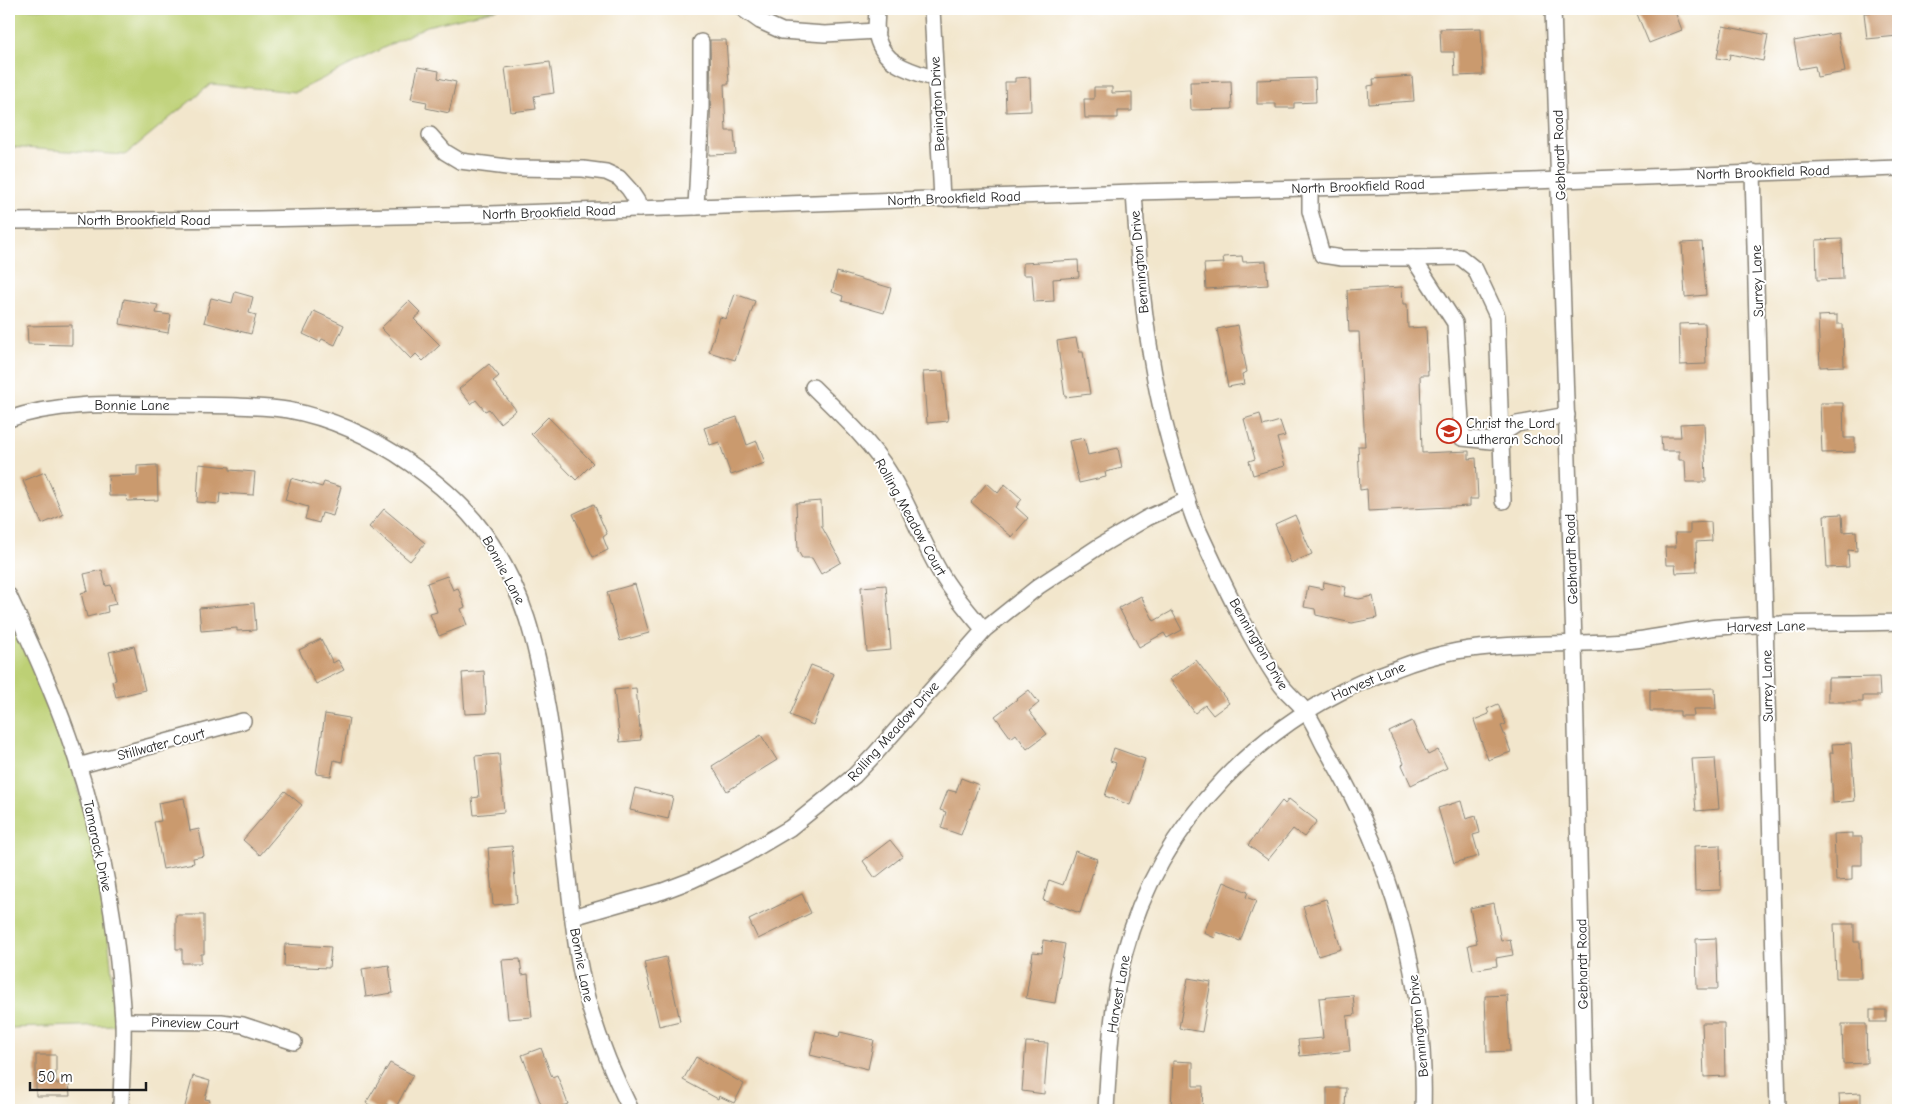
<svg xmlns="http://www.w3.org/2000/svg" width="1907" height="1119" font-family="'Comic Neue',sans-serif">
<rect width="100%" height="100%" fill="#fff"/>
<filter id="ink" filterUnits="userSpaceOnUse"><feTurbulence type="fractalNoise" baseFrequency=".02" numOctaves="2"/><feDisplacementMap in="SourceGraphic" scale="10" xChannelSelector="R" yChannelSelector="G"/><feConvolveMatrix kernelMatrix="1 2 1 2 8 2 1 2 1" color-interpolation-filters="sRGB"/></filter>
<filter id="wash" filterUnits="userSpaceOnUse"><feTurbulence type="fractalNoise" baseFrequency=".0096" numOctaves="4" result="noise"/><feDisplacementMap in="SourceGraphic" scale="20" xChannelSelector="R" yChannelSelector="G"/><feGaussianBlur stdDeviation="1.12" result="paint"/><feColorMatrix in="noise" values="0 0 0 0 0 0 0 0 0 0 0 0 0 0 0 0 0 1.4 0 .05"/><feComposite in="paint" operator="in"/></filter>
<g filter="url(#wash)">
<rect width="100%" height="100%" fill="#f2e6cc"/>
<!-- green -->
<g fill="#bdd074" stroke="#6c7648">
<path d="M9 9H498L427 26 296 92 211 84 125 155 9 147Z"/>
<path d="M9 607 37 668 75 776 103 885 117 1025 9 1028Z"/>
</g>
<g id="blocks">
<!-- building -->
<g fill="#ca9a6e">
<path d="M1635 9H1674L1682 30 1649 43Z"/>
<path d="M1898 9V36L1867 39 1864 13Z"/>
<path d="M1723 26 1768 35 1763 61 1730 54 1729 60 1717 58Z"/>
<path d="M1481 28 1483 75 1455 76 1454 52H1441L1440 29Z"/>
<path d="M1838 33 1845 72 1817 77 1815 66 1799 69 1794 41Z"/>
<path d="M710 40H726L729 84H724L726 131H734L736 154 709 155 711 94Z"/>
<path d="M550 62 554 93 534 96 536 109 511 112 505 68Z"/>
<path d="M418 67 439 71 438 78 456 82 449 113 426 108 427 102 411 99Z"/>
<path d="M1412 76 1414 101 1369 104 1368 86 1374 85 1373 79Z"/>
<path d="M1030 77 1031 111 1006 112 1005 82H1015V78Z"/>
<path d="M1315 78 1316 102 1294 103V108H1276V104H1257V80Z"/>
<path d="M1231 81 1232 109 1191 110 1190 82Z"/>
<path d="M1094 87H1112V93L1132 92V111H1118V118H1085L1084 99H1094Z"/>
<path d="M1842 239 1843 279 1817 280 1816 240Z"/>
<path d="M1702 242 1706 295 1685 297 1682 243Z"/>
<path d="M1242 256 1243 262 1266 261 1268 285 1206 289 1204 264 1224 263 1223 257Z"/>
<path d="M1078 260 1079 277 1053 279 1054 301 1034 302 1032 275H1023V263Z"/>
<path d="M837 272 891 288 884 313 842 301 843 296 832 292Z"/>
<path d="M1402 287 1403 304H1407L1408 328 1426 327 1428 375H1420L1422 453 1469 451V459L1476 458 1478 499H1470V506L1368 511 1367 489 1360 490 1358 446H1365L1359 332H1349L1347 290Z"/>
<path d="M235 292 253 297 249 313 256 315 251 334 204 322 211 298 232 303Z"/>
<path d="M735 294 755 301 735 360 709 352 720 317 726 319Z"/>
<path d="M124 299 158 305 156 313 171 315 168 333 120 324Z"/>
<path d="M409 301 421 313 414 319 440 345 423 361 416 354 411 359 381 328Z"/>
<path d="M314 311 344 325 335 345 322 339 320 342 303 334Z"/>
<path d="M1837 315V324H1843L1844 366 1820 367 1818 316Z"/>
<path d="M1705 323 1706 364 1680 365 1679 324Z"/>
<path d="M72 325V345L28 344 27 326Z"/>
<path d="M1238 325 1247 372 1242 374 1244 384 1228 387 1217 329Z"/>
<path d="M1076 338 1079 352H1083L1090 394 1065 397 1057 341Z"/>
<path d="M489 364 499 376 493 381 516 410 500 423 489 409 485 411 476 400 471 404 459 389Z"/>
<path d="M943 371 948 421 927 423 923 372Z"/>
<path d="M1820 403H1843L1844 438H1855V452L1822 453Z"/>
<path d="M1260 414 1263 426 1280 421 1285 436 1277 438 1285 466 1253 475 1249 461 1255 459 1244 419Z"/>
<path d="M548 417 593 463 576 480 531 434Z"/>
<path d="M737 417 747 445 757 441 765 463 731 475 719 442 710 445 704 428Z"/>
<path d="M1704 423 1706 482H1686L1685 460H1679V451H1662L1661 437H1681L1680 424Z"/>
<path d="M1084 438 1088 455 1118 448 1122 468 1105 472 1106 477 1079 483 1069 441Z"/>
<path d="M199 464 230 467V470L255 472 253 495 220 493 219 504 197 502Z"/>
<path d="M157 465 158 500 127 501 126 496H109L108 476 137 475V466Z"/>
<path d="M45 472 63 515 42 524 23 481Z"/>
<path d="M291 478 322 487 324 482 341 487 333 516 322 513 319 523 305 519 308 507 285 500Z"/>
<path d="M987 483 998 493 1005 484 1022 499 1016 507 1028 518 1012 537 971 502Z"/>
<path d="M821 501 822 527 841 562 821 574 812 558H802L798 551 796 503Z"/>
<path d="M594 504 607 534 603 537 608 550 593 557 573 514Z"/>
<path d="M384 509 425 543 410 561 369 527Z"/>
<path d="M1842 514 1843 532 1856 531 1857 551 1848 550 1849 567 1827 568 1824 515Z"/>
<path d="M1295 515 1312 554 1291 563 1275 524Z"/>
<path d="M1711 522 1712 541 1696 542 1697 572 1676 573 1675 565H1666L1665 547H1676L1675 533H1690V523Z"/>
<path d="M102 570 106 586 111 585 116 604 107 606 108 612 87 617 81 593 88 591 84 574Z"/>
<path d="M447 576 453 590 458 588 465 607 461 609 467 625 439 636 430 614 437 612 427 583Z"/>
<path d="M1324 582 1346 587 1344 596 1359 599 1373 596 1377 618 1352 623 1316 615 1315 609 1304 607 1308 586 1323 589Z"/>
<path d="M635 584 649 633 620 641 607 592Z"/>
<path d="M886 585 891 650 867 652 861 587Z"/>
<path d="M1141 596 1154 621 1172 611 1182 630 1167 638 1164 633 1139 647 1119 608Z"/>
<path d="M254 603 256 630 237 631V628L201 631 199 608Z"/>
<path d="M321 639 333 663 338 660 344 670 316 684 299 650Z"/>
<path d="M134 646 145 690 116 697 112 681 116 680 109 652Z"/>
<path d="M1196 660 1229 703 1213 715 1205 705 1195 713 1170 679Z"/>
<path d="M811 665 834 674 813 725 790 715Z"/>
<path d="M484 671 487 713 465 714 462 673Z"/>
<path d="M1879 677 1880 696H1863V702H1828V678Z"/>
<path d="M636 688 641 740 620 742 614 690Z"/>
<path d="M1715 688 1716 709H1693L1694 716H1680V711H1650V690Z"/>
<path d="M1029 690 1039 703 1029 711 1047 734 1027 749 1016 734 1011 738 995 716Z"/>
<path d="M1498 704 1506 724 1501 726 1511 752 1488 760 1474 720 1489 714 1487 709Z"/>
<path d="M325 714 349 718 342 762 334 760 331 776 316 774Z"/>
<path d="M1412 721 1428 755 1438 750 1447 768 1411 785 1402 765 1404 763 1389 732Z"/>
<path d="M761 735 777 760 727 791 712 766Z"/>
<path d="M1851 743 1855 801 1833 803 1830 753H1833L1832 744Z"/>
<path d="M1114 748 1145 759 1130 805 1105 796 1116 763 1110 761Z"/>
<path d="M499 754 504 812 474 815 472 798 479 797 475 756Z"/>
<path d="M1715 758 1719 809 1696 811 1692 759Z"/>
<path d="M961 778 979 785 961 835 941 828 946 812 940 810 948 790 956 792Z"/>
<path d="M635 788 673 797 668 819 630 810Z"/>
<path d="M285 791 302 805 260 855 243 840Z"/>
<path d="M184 798 190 831 199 829 204 856 193 858 194 863 163 869 154 822 161 821 158 803Z"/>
<path d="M1289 799 1317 821 1304 837 1293 829 1268 860 1248 845 1282 801 1285 804Z"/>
<path d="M1461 801 1466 819 1476 816 1480 833 1473 835 1479 856 1454 863 1438 808Z"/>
<path d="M1852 833V837H1862V865H1852V880L1836 881 1834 834Z"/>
<path d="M890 840 903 856 875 878 863 861Z"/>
<path d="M1720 845 1721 890 1695 891 1694 846Z"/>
<path d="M512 846 517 903 493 905 488 848Z"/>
<path d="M1075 851 1097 859 1080 913 1043 900 1049 880 1063 885Z"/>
<path d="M1224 882 1248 892 1246 897 1256 901 1240 941 1217 932 1215 938 1204 933Z"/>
<path d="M802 894 811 913 758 939 749 920Z"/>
<path d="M1326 899 1341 949 1318 956 1303 906Z"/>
<path d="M1494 903 1501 941 1510 939 1513 955 1496 958 1497 966 1473 970 1468 945 1477 943 1470 908Z"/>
<path d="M176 915H204V954H201V963H182V949H176Z"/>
<path d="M1834 924H1854V942H1860L1861 978H1836Z"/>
<path d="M1716 938 1718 989H1697L1696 939Z"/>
<path d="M1043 940 1065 944 1055 1003 1026 998 1033 952 1042 953Z"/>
<path d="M285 944 331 947 329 968 284 966Z"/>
<path d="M666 957 680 1021 659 1026 644 962Z"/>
<path d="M520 959 522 975 528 974 532 1017 508 1019 502 960Z"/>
<path d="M389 965 393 993 366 997 362 969Z"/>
<path d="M1188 978 1211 982 1202 1032 1179 1028Z"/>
<path d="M1353 995 1355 1015 1347 1016 1350 1051 1300 1056 1298 1040 1323 1038 1319 998Z"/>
<path d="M1507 995 1510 1051 1487 1052 1485 996Z"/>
<rect x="1870" y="1010" width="16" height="12"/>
<path d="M1702 1023H1724L1725 1076 1704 1077Z"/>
<path d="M1842 1024H1866L1867 1063 1843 1064Z"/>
<path d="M816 1031 839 1037 840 1032 874 1040 868 1069 810 1055Z"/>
<path d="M1026 1042 1048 1043 1044 1094 1022 1091Z"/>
<path d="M541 1048 552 1077 557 1075 568 1104 551 1110H543L522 1055Z"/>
<path d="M36 1055H56V1084L69 1083 70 1096H36Z"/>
<path d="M696 1057 744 1084 734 1103 719 1096 718 1099 683 1080Z"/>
<path d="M1173 1061 1193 1062V1086H1203L1202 1110H1171Z"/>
<path d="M390 1063 413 1075 395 1109 386 1104 383 1110H379L366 1103Z"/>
<path d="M193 1076 210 1081 205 1099 210 1100 207 1110H184Z"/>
<path d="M1327 1088H1346L1345 1110H1327Z"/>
<path d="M1861 1093V1110H1840L1839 1094Z"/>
</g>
</g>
</g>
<g filter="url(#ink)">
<use href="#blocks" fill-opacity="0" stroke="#878174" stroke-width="1"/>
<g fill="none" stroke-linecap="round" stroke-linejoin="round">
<defs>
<g id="minor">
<path d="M743 9 760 21 782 31 825 34 877 31"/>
<path d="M877 9C877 17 875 28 877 37 884 65 911 71 936 79"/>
<path d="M932 9 942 199"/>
<path d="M1553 9 1574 642 1585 1110"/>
<path d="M430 135 445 152 460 161 515 168 583 169 606 172 619 178 629 189 637 201 639 209"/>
<path d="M1753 172 1778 1110"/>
<path d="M1310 188V211L1322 255 1342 258H1413L1455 323 1462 438 1491 441 1517 424 1567 415"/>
<path d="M1134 192C1140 288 1149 382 1179 473 1185 492 1190 511 1198 529 1222 581 1247 634 1279 682 1286 693 1297 700 1305 711 1314 722 1319 737 1326 749 1392 859 1427 982 1423 1110"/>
<path d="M696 207 701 107V42"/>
<path d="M9 221 258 219 490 214 1134 192 1392 186 1898 168"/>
<path d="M1413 258 1460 257 1475 269 1497 316 1503 501"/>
<path d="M813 387C840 414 869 440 889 472 909 504 921 540 940 572 952 593 968 611 984 630"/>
<path d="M9 419C55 403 105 404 153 405 181 405 210 405 238 406 254 407 272 407 288 410 332 418 375 439 411 464 438 483 465 506 484 533 525 591 536 643 548 711 562 794 565 879 579 962 588 1014 608 1064 631 1110"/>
<path d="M9 596C30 642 51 687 68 735 101 826 117 923 123 1020 124 1050 121 1080 121 1110"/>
<path d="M78 766 243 721"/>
<path d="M573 917 663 891 692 880 743 856 790 828 854 776 875 754 984 630 1039 586 1098 547 1147 518 1187 500"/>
<path d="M123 1021 221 1022 243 1025 294 1042"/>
<path d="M1106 1110C1109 1058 1111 1006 1124 955 1159 821 1266 714 1395 669 1415 661 1436 655 1457 651 1516 641 1576 646 1635 640 1663 637 1692 629 1720 627 1779 622 1839 624 1898 622"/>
</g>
</defs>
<!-- minor casing -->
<use href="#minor" stroke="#878174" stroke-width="18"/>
<!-- minor -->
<use href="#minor" stroke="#fff" stroke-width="15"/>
</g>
</g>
<!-- icons -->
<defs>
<symbol id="school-ring" viewBox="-11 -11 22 22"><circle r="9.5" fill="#fff" stroke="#c8321e" stroke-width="1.5"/><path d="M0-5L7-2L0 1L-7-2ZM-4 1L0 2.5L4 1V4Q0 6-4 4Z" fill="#c8321e"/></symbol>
</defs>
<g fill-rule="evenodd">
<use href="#school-ring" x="1435" y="417" width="28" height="28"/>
</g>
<g text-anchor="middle" stroke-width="4" stroke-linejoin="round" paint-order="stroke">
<!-- street labels -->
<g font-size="14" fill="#1c1c1c" stroke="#fff">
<text transform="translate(937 104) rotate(-93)" y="5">Benington Drive</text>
<text transform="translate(1559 155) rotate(-92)" y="5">Gebhardt Road</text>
<text transform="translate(1763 172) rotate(-2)" y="5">North Brookfield Road</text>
<text transform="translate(1358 186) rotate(-2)" y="5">North Brookfield Road</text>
<text transform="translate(954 198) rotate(-2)" y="5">North Brookfield Road</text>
<text transform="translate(549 212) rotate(-2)" y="5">North Brookfield Road</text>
<text x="144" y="225">North Brookfield Road</text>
<text transform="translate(1139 262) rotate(-95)" y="5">Bennington Drive</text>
<text transform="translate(1757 281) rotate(-92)" y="5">Surrey Lane</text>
<text x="132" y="410">Bonnie Lane</text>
<text transform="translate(911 517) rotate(61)" y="5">Rolling Meadow Court</text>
<text transform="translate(1571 559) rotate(-92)" y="5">Gebhardt Road</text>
<text transform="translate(504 570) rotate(62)" y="5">Bonnie Lane</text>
<text transform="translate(1766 626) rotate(-1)" y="5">Harvest Lane</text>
<text transform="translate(1259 644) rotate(60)" y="5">Bennington Drive</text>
<text transform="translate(1368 681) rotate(-23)" y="5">Harvest Lane</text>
<text transform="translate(1767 686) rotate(-91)" y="5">Surrey Lane</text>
<text transform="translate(893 731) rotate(-48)" y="5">Rolling Meadow Drive</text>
<text transform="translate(161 744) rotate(-15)" y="5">Stillwater Court</text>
<text transform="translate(98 846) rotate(78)" y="5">Tamarack Drive</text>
<text transform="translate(1582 964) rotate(-91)" y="5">Gebhardt Road</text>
<text transform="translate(582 965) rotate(79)" y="5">Bonnie Lane</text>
<text transform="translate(1118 994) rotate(-80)" y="5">Harvest Lane</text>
<text transform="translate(195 1023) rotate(2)" y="5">Pineview Court</text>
<text transform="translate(1418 1026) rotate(-96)" y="5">Bennington Drive</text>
</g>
<!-- poi labels -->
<g font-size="14" fill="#1c1c1c" stroke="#fff" text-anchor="start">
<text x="1466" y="428">Christ the Lord<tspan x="1466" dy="16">Lutheran School</tspan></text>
</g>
</g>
<!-- margin -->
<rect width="1907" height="1119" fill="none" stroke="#fff" stroke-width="30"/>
<!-- scale -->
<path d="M30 1082v8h116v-8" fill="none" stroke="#1c1c1c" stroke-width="2.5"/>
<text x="38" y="1082" font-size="15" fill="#1c1c1c" stroke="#ffffff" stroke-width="4" paint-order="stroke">50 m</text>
</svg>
